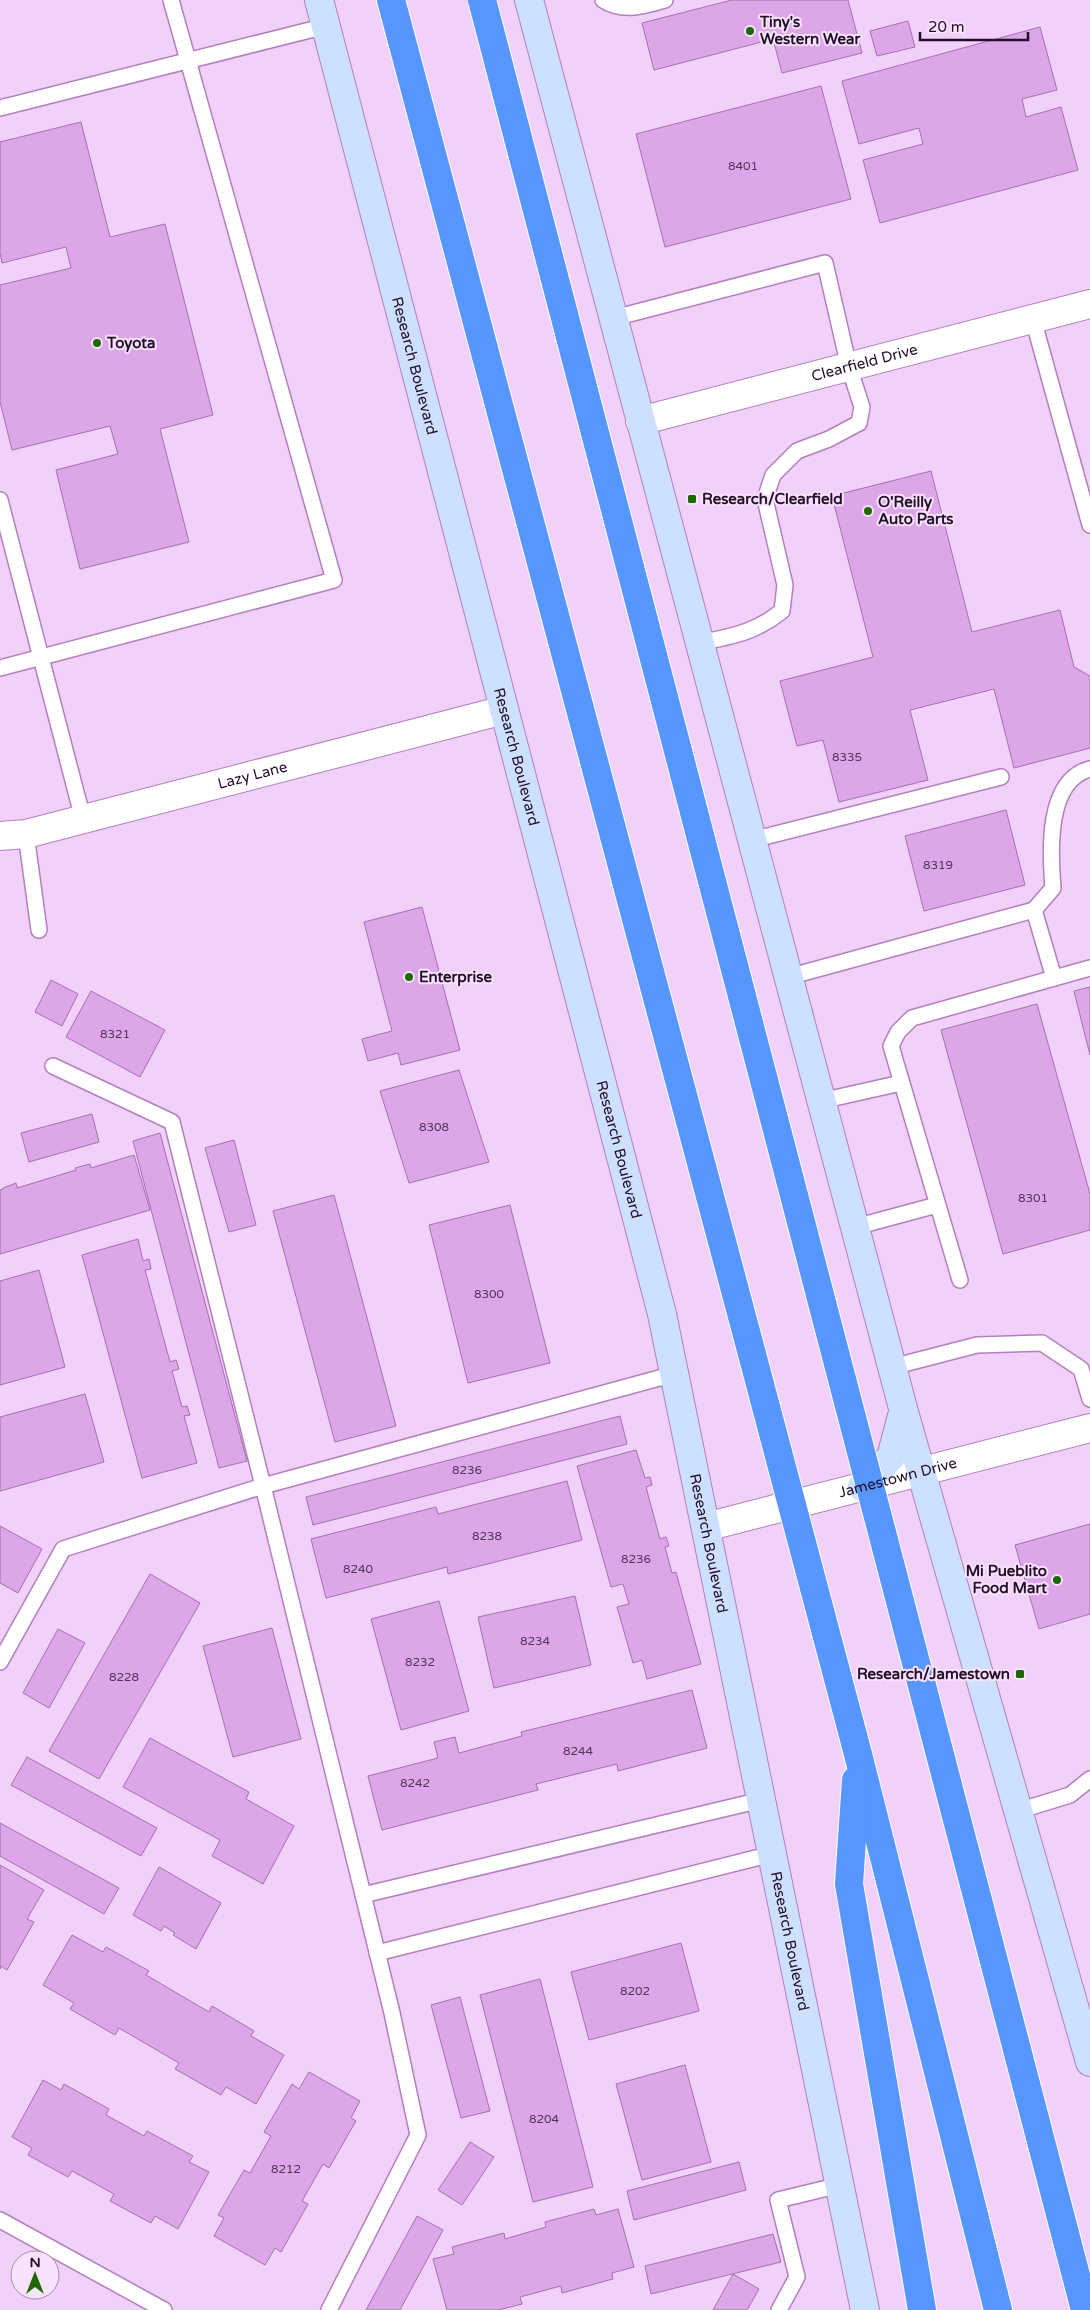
<svg xmlns="http://www.w3.org/2000/svg" width="1090" height="2310" font-family="'Varela Round',sans-serif">
<rect width="100%" height="100%" fill="#f1d0f9"/>
<!-- building -->
<g fill="#dca6e9" stroke="#a370af">
<path d="M732 0H848L862 53 782 73 773 39 654 70 642 23Z"/>
<path d="M908 21 915 47 877 56 870 31Z"/>
<path d="M1040 27 1057 90 1022 99 1026 117 1061 107 1078 170 880 223 863 160 923 144 919 128 859 144 842 81Z"/>
<path d="M821 86 851 199 665 247 636 134Z"/>
<path d="M81 122 110 237 165 224 213 415 160 429 189 542 80 569 56 470 118 454 110 426 12 450 0 402V285L71 268 66 247 2 263 0 253V142Z"/>
<path d="M931 471 972 632 1060 610 1074 667 1090 676V748L1014 768 994 689 910 710 928 780 839 802 823 740 797 746 780 681 873 657 832 496Z"/>
<path d="M1006 810 1025 885 924 911 905 836Z"/>
<path d="M422 907 460 1050 401 1065 398 1053 368 1061 362 1039 392 1031 364 922Z"/>
<path d="M51 980 78 994 62 1026 35 1012Z"/>
<path d="M1090 987V1055L1074 991Z"/>
<path d="M91 991 165 1030 140 1077 66 1037Z"/>
<path d="M1037 1004 1090 1194V1230L1003 1254 941 1030Z"/>
<path d="M459 1070 489 1162 409 1183 380 1091Z"/>
<path d="M92 1114 99 1142 29 1162 21 1133Z"/>
<path d="M160 1133 247 1461 219 1468 133 1141Z"/>
<path d="M234 1140 256 1225 229 1232 205 1148Z"/>
<path d="M134 1155 150 1210 0 1254V1190L3 1189V1188L16 1183 17 1188 76 1170 75 1168 90 1164 91 1168Z"/>
<path d="M334 1195 396 1426 335 1442 273 1211Z"/>
<path d="M510 1205 550 1363 468 1383 429 1225Z"/>
<path d="M138 1239 143 1261 149 1259 151 1269 145 1270 170 1362 176 1360 179 1369 172 1371 182 1407 187 1406 190 1415 184 1416 197 1463 142 1478 82 1255Z"/>
<path d="M39 1270 65 1367 0 1385V1281Z"/>
<path d="M85 1394 104 1462 0 1491V1417Z"/>
<path d="M620 1416 627 1444 313 1525 306 1497Z"/>
<path d="M636 1450 645 1478 650 1477 652 1485 646 1487 660 1539 666 1537 669 1546 665 1547 672 1573 676 1572 701 1664 647 1679 642 1660 633 1663 617 1607 629 1604 623 1584 611 1587 577 1466Z"/>
<path d="M567 1481 582 1540 448 1574 447 1567 326 1598 311 1539 436 1507 438 1514Z"/>
<path d="M1090 1524V1614L1039 1629 1015 1545Z"/>
<path d="M0 1526 42 1549 18 1593 0 1583Z"/>
<path d="M150 1574 200 1603 99 1779 49 1751Z"/>
<path d="M575 1596 591 1665 494 1688 478 1617Z"/>
<path d="M439 1601 469 1711 401 1730 371 1619Z"/>
<path d="M272 1628 301 1739 233 1757 203 1646Z"/>
<path d="M58 1629 85 1643 49 1708 23 1693Z"/>
<path d="M692 1690 707 1748 618 1771 617 1764 536 1784 538 1790 382 1830 368 1776 438 1758 434 1742 455 1737 459 1753 522 1736 521 1732Z"/>
<path d="M150 1738 249 1792 246 1799 294 1826 263 1884 212 1856 220 1840 123 1787Z"/>
<path d="M27 1757 157 1828 141 1856 11 1785Z"/>
<path d="M0 1823 119 1888 104 1914 0 1856Z"/>
<path d="M0 1865 44 1890 27 1919 34 1922 7 1970 1 1966 0 1969Z"/>
<path d="M159 1867 221 1903 196 1949 173 1935 175 1933 164 1926 161 1931 133 1915Z"/>
<path d="M72 1935 103 1952 106 1947 149 1971 146 1975 209 2012 212 2006 254 2031 251 2036 284 2055 256 2104 226 2087 221 2095 175 2069 179 2063 119 2028 115 2035 70 2009 74 2003 43 1985Z"/>
<path d="M681 1943 699 2011 589 2040 571 1972Z"/>
<path d="M540 1979 593 2187 533 2202 480 1995Z"/>
<path d="M460 1997 490 2111 461 2118 431 2005Z"/>
<path d="M685 2065 711 2162 642 2180 616 2084Z"/>
<path d="M309 2072 360 2101 351 2118 356 2121 329 2168 323 2164 302 2201 308 2204 281 2252 275 2248 265 2265 214 2236 224 2218 218 2215 244 2170 250 2173 271 2136 264 2132 292 2084 299 2089Z"/>
<path d="M43 2080 61 2090 64 2084 109 2109 106 2115 144 2136 147 2131 193 2156 189 2162 209 2172 178 2229 155 2216 151 2223 110 2201 114 2194 72 2171 68 2177 28 2155 32 2148 12 2137Z"/>
<path d="M470 2142 494 2157 462 2205 438 2190Z"/>
<path d="M739 2162 746 2190 634 2220 627 2191Z"/>
<path d="M594 2209 596 2215 618 2209 634 2267 612 2273 613 2279 562 2293 561 2286 520 2297 522 2304 498 2310H447L433 2259 454 2254 452 2247 504 2233 505 2239 546 2227 545 2222Z"/>
<path d="M417 2216 443 2230 400 2310H366Z"/>
<path d="M773 2234 781 2262 651 2294 645 2266Z"/>
<path d="M733 2274 759 2289 747 2310H713Z"/>
</g>
<g fill="none" stroke-linecap="round" stroke-linejoin="round">
<defs>
<g id="service">
<path d="M603 0C623 13 644 6 665 0"/>
<path d="M0 108 326 26"/>
<path d="M614 318 825 263 849 367 862 407 859 423 829 439 797 451 773 475 765 499 785 585 782 611C754 633 733 636 699 643"/>
<path d="M1033 319 1090 525"/>
<path d="M0 500 83 819"/>
<path d="M0 668 334 580 171 0"/>
<path d="M26 834 39 930"/>
<path d="M752 840 1001 777"/>
<path d="M1034 910 1054 978"/>
<path d="M788 977 1034 910 1053 888C1050 852 1046 780 1090 769"/>
<path d="M53 1066 172 1122 263 1486 674 1374"/>
<path d="M821 1101 901 1083"/>
<path d="M855 1227 937 1205"/>
<path d="M960 1280 891 1046 898 1032 912 1018 1090 968"/>
<path d="M892 1367 977 1345 1042 1343 1081 1369 1090 1399"/>
<path d="M0 1662 63 1549 263 1486 392 2013 418 2135 329 2310"/>
<path d="M1018 1811 1070 1795 1090 1779"/>
<path d="M363 1895 761 1800"/>
<path d="M377 1953 772 1854"/>
<path d="M0 2220 164 2310"/>
<path d="M779 2310 797 2277 778 2200 840 2185"/>
</g>
<g id="minor">
<path id="s1" d="M640 421 1090 304"/>
<path id="s2" d="M0 836 26 834 504 710"/>
</g>
<g id="tertiary">
<path id="s3" d="M706 1527 1090 1428"/>
</g>
<g id="secondary">
<path id="s4" d="M319 0 662 1314 865 2310"/>
<path d="M529 0 904 1412 1090 2062"/>
<path d="M862 1487 891 1457 903 1412"/>
</g>
<g id="motorway">
<path d="M391 0 752 1354"/>
<path d="M858 1754 998 2310"/>
<path d="M856 1780 849 1884 922 2310"/>
</g>
</defs>
<!-- service casing -->
<use href="#service" stroke="#b37fbf" stroke-width="18"/>
<!-- minor casing -->
<use href="#minor" stroke="#b37fbf" stroke-width="30"/>
<!-- tertiary casing -->
<use href="#tertiary" stroke="#b37fbf" stroke-width="30"/>
<!-- secondary casing -->
<use href="#secondary" stroke="#b37fbf" stroke-width="30"/>
<!-- motorway casing -->
<use href="#motorway" stroke="#fff" stroke-width="30"/>
<!-- service -->
<use href="#service" stroke="#fff" stroke-width="15"/>
<!-- minor -->
<use href="#minor" stroke="#fff" stroke-width="28"/>
<!-- tertiary -->
<use href="#tertiary" stroke="#fff" stroke-width="28"/>
<!-- secondary -->
<use href="#secondary" stroke="#cde0ff" stroke-width="28"/>
<!-- motorway -->
<use href="#motorway" stroke="#5796fe" stroke-width="28"/>
<defs>
<g id="motorway-bridge">
<path d="M482 0 1085 2310"/>
<path d="M752 1354 858 1754"/>
</g>
</defs>
<!-- motorway-bridge casing -->
<use href="#motorway-bridge" stroke="#fff" stroke-width="30" stroke-linecap="butt"/>
<!-- motorway-bridge -->
<use href="#motorway-bridge" stroke="#5796fe" stroke-width="28"/>
</g>
<!-- markers -->
<g fill="#1e6802" stroke="#f8e2fd" stroke-width="2">
<circle cx="750" cy="31" r="5"/>
<circle cx="97" cy="343" r="5"/>
<rect x="687" y="494" width="10" height="10" rx="2.5"/>
<circle cx="868" cy="511" r="5"/>
<circle cx="409" cy="977" r="5"/>
<circle cx="1057" cy="1580" r="5"/>
<rect x="1015" y="1669" width="10" height="10" rx="2.5"/>
</g>
<g text-anchor="middle" stroke-width="4" stroke-linejoin="round" paint-order="stroke">
<!-- number labels -->
<g font-size="12" fill="#513558">
<text x="743" y="170">8401</text>
<text x="847" y="761">8335</text>
<text x="938" y="869">8319</text>
<text x="115" y="1038">8321</text>
<text x="434" y="1131">8308</text>
<text x="1033" y="1202">8301</text>
<text x="489" y="1298">8300</text>
<text x="467" y="1474">8236</text>
<text x="487" y="1540">8238</text>
<text x="636" y="1563">8236</text>
<text x="358" y="1573">8240</text>
<text x="535" y="1645">8234</text>
<text x="420" y="1666">8232</text>
<text x="124" y="1681">8228</text>
<text x="578" y="1755">8244</text>
<text x="415" y="1787">8242</text>
<text x="635" y="1995">8202</text>
<text x="544" y="2123">8204</text>
<text x="286" y="2173">8212</text>
</g>
<!-- poi labels -->
<g font-size="15" font-weight="bold" fill="#230f28" stroke="#f8e2fd" text-anchor="start">
<text x="760" y="27">Tiny's<tspan x="760" dy="17">Western Wear</tspan></text>
<text x="107" y="348">Toyota</text>
<text x="702" y="504">Research/Clearfield</text>
<text x="878" y="507">O'Reilly<tspan x="878" dy="17">Auto Parts</tspan></text>
<text x="419" y="982">Enterprise</text>
<text x="1047" y="1576" text-anchor="end">Mi Pueblito<tspan x="1047" dy="17">Food Mart</tspan></text>
<text x="1010" y="1679" text-anchor="end">Research/Jamestown</text>
</g>
<!-- street labels -->
<g font-size="15" fill="#230f28" stroke="#f8e2fd">
<text dy="5" stroke="none"><textPath href="#s1" startOffset="232">Clearfield Drive</textPath></text>
<text dy="5" stroke="none"><textPath href="#s4" startOffset="378">Research Boulevard</textPath></text>
<text dy="5" stroke="none"><textPath href="#s4" startOffset="782">Research Boulevard</textPath></text>
<text dy="5" stroke="none"><textPath href="#s2" startOffset="260">Lazy Lane</textPath></text>
<text dy="5" stroke="none"><textPath href="#s4" startOffset="1188">Research Boulevard</textPath></text>
<text dy="5" stroke="none"><textPath href="#s3" startOffset="198">Jamestown Drive</textPath></text>
<text dy="5" stroke="none"><textPath href="#s4" startOffset="1592">Research Boulevard</textPath></text>
<text dy="5" stroke="none"><textPath href="#s4" startOffset="1998">Research Boulevard</textPath></text>
</g>
</g>
<!-- north arrow -->
<g transform="translate(35 2275)"><circle r="24" fill="#f8e2fd" stroke="#a38ea8"/>
<path d="M0-4L9 19L0 12L-9 19Z" fill="#1e6802"/>
<text y="-8" font-size="14" font-weight="bold" text-anchor="middle" fill="#230f28">N</text>
</g>
<!-- scale -->
<path d="M920 32v8h108v-8" fill="none" stroke="#230f28" stroke-width="2.5"/>
<text x="928" y="32" font-size="15" fill="#230f28" stroke="#f8e2fd" stroke-width="4" paint-order="stroke">20 m</text>
</svg>
